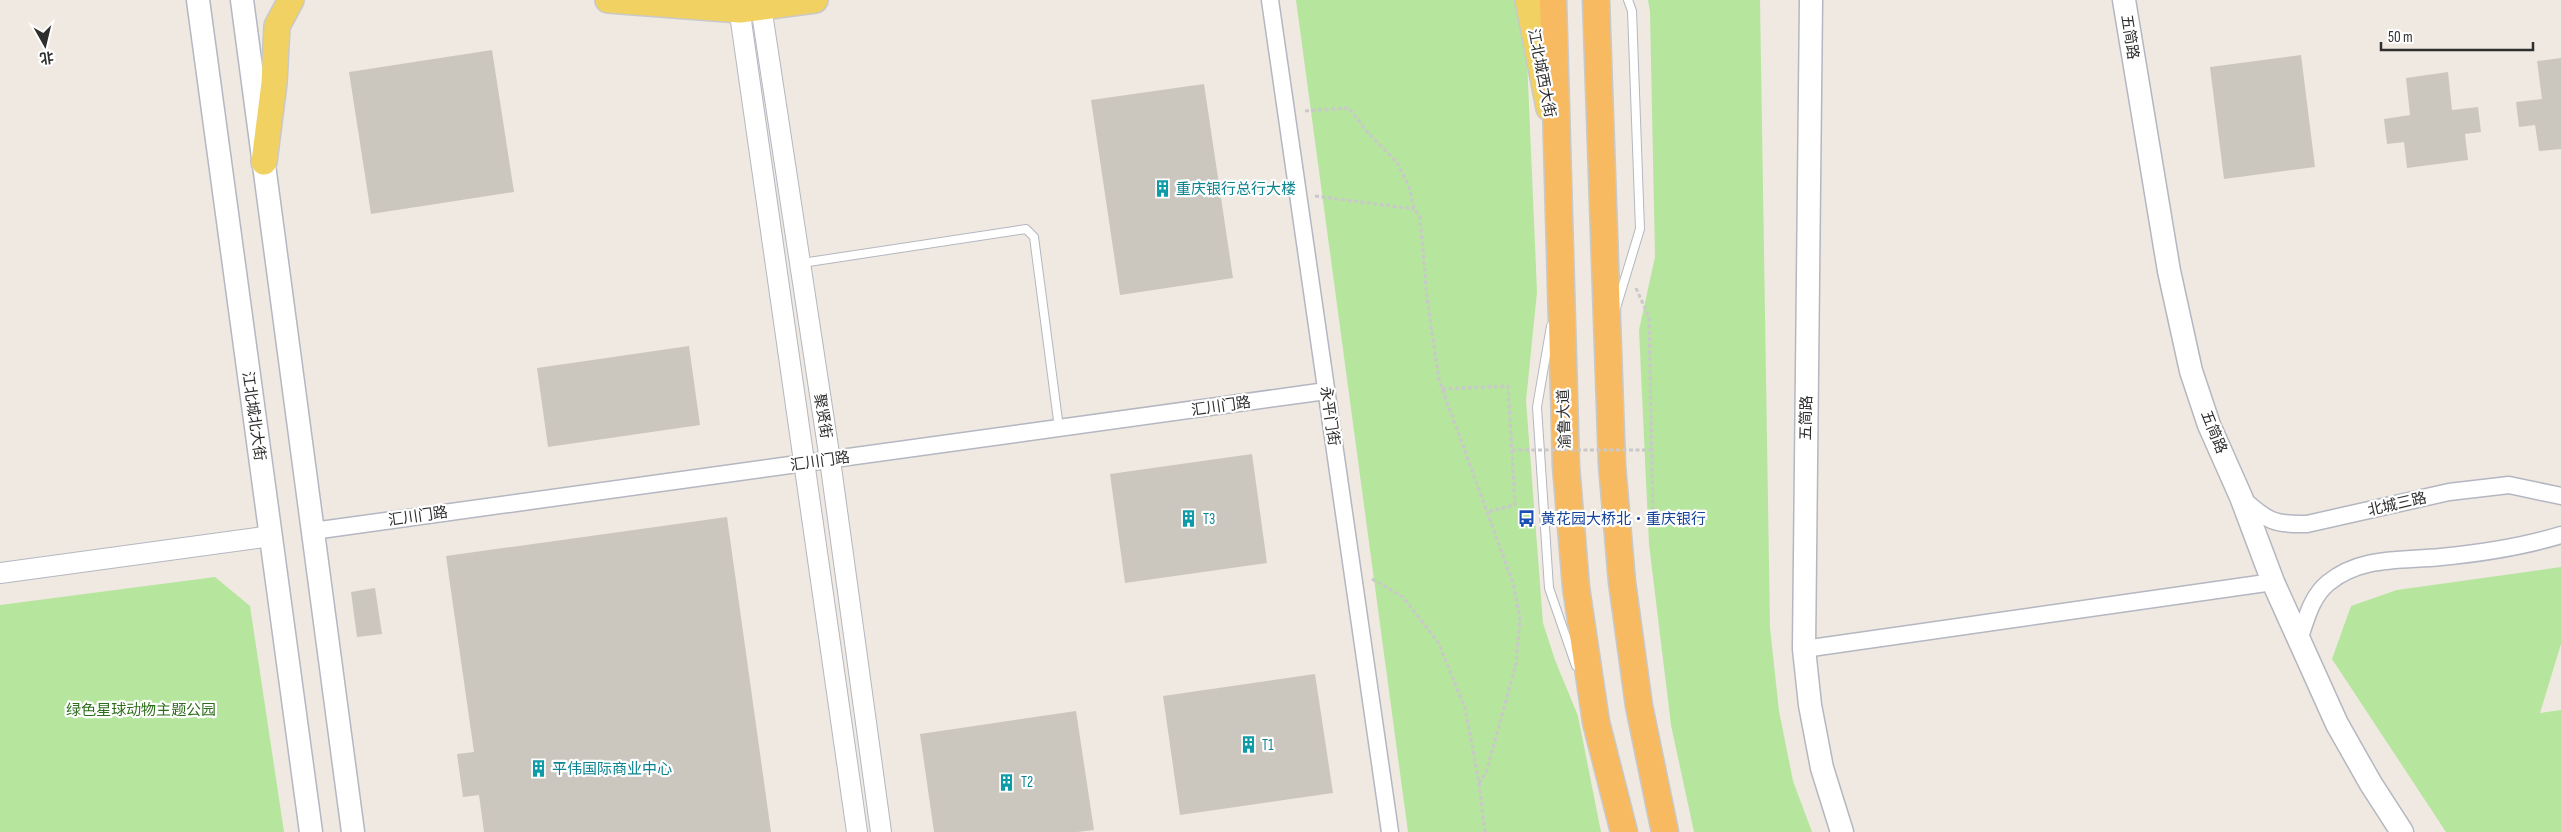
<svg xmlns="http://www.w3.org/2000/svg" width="2561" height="832" font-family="'Sofia Sans Condensed','Noto Sans SC',sans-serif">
<rect width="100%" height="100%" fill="#efe9e1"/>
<!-- green -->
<g fill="#b6e59e">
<path d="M1296 0H1516L1527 59 1537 292 1526 401 1543 623 1555 660 1578 716 1601 832H1408Z"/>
<path d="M1648 0H1760L1770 628 1779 711 1793 781 1812 832H1694L1671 725 1649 544 1639 330 1655 257 1650 12Z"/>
<path d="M2561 567V644L2540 713 2561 710V832H2446L2332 659 2351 606 2397 590Z"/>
<path d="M215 577 250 606 284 832H0V605Z"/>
</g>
<!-- building -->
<g fill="#cbc7bf">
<path d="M492 50 514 192 371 214 349 72Z"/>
<path d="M2301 55 2315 167 2224 179 2210 67Z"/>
<path d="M2561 58V149L2539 151 2535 125 2519 127 2516 102 2542 99 2537 61Z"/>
<path d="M2448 72 2452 110 2478 107 2481 132 2465 134 2468 160 2407 168 2404 142 2387 144 2384 119 2410 115 2406 78Z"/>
<path d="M1204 84 1233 278 1120 295 1091 100Z"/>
<path d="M689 346 700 425 548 447 537 368Z"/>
<path d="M1252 454 1267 563 1125 583 1110 474Z"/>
<path d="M727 517 771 832H484L479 795 463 797 457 754 474 752 446 556Z"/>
<path d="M375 588 382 634 357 637 351 592Z"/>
<path d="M1315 674 1333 793 1180 815 1163 696Z"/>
<path d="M1076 711 1094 830 1077 832H934L920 734Z"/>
</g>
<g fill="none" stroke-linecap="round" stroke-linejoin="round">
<defs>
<g id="service">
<path d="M802 263 1026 229 1034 237 1059 428"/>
<path d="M1616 308 1640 229 1632 11 1628 0"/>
<path d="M1551 326 1537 407 1549 588 1576 666"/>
</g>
<g id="minor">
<path d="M1270 0 1390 832"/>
<path d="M2244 500C2267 521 2275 525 2307 524L2449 492 2509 485 2561 496"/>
<path d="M313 531 1326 391"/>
<path d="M2299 640C2306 620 2311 597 2328 583 2361 556 2401 561 2441 557 2482 553 2522 547 2561 535"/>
<path d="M1804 649 2273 582"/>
</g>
<g id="tertiary">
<path d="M738 0 857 832"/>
<path d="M760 0 830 460 881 832"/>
<path d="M0 573 271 536"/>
</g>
<g id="secondary">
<path d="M198 0 311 832"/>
<path d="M242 0 353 832"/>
<path d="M1811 0 1804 649 1810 705 1822 768 1842 832"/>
<path d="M2124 0 2169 271 2191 371 2209 425 2241 497 2273 582 2337 724 2371 784 2402 832"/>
</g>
<g id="primary">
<path d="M608 0 740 10 815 0"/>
<path d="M1528 0 1549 108"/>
<path d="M264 162 274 83 277 26 291 0"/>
</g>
<g id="trunk">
<path d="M1553 0 1566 466 1576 587 1596 722 1624 832"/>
<path d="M1596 0 1612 465 1622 582 1639 706 1665 832"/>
</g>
</defs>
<!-- service casing -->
<use href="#service" stroke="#b4b7c1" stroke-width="10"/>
<!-- minor casing -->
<use href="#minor" stroke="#b4b7c1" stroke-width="19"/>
<!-- tertiary casing -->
<use href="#tertiary" stroke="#b4b7c1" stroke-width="22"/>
<!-- secondary casing -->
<use href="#secondary" stroke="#b4b7c1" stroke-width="25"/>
<!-- primary casing -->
<use href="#primary" stroke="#c9c9c9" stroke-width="28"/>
<!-- trunk casing -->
<use href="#trunk" stroke="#c9c9c9" stroke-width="29"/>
<!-- path -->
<g stroke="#c9c9c9" stroke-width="3" stroke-dasharray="4 2.5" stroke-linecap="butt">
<path d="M1305 111 1349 108 1368 133 1397 162 1409 187 1414 209 1420 217 1427 298 1439 380 1513 583 1520 618 1516 664 1486 773 1479 783"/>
<path d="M1315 196 1414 209"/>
<path d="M1636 288 1649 317 1653 517"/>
<path d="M1442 389 1508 386 1515 505 1487 512"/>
<path d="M1372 579 1403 597 1438 642 1465 708 1479 783 1485 832"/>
</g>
<!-- service -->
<use href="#service" stroke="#fff" stroke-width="8"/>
<!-- minor -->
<use href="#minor" stroke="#fff" stroke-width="16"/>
<!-- tertiary -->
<use href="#tertiary" stroke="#fff" stroke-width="20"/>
<!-- secondary -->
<use href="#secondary" stroke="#fff" stroke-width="22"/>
<!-- primary -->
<use href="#primary" stroke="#f2d163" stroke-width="25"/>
<!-- trunk -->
<use href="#trunk" stroke="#f8ba60" stroke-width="26"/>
<!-- path-bridge -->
<path stroke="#c9c9c9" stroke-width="3" stroke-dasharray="4 2.5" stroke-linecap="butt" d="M1512 450H1652"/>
</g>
<!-- icons -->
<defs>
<symbol id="building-bare" viewBox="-9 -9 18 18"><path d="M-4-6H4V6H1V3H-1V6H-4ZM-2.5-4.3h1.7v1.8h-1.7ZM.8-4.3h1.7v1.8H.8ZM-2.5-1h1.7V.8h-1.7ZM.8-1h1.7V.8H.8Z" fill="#0f9aa8" stroke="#fff" stroke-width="2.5" paint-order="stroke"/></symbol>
<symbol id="bus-bare" viewBox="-9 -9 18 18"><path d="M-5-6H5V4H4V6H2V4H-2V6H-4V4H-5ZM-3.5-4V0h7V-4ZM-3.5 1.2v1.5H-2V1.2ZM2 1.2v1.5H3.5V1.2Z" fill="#1a4fb4" stroke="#fff" stroke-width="2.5" paint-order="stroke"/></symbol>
</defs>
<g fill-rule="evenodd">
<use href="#building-bare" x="1150" y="176" width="25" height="25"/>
<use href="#building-bare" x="1176" y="506" width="25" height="25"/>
<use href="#bus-bare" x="1514" y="506" width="25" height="25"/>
<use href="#building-bare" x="1236" y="732" width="25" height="25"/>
<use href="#building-bare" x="526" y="756" width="25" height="25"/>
<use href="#building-bare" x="994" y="770" width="25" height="25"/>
</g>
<g text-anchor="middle" stroke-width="4.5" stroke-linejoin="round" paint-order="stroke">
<!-- street labels -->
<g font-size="15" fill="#2e2e2e" stroke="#fff">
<text transform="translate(2130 37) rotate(81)" y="5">五简路</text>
<text transform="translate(1542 73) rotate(79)" y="5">江北城西大街</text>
<text transform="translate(1221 406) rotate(-8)" y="5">汇川门路</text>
<text transform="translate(254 416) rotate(82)" y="5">江北城北大街</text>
<text transform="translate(823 416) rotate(81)" y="5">聚贤街</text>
<text transform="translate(1330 416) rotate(82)" y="5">永平门街</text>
<text transform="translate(1806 418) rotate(-89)" y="5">五简路</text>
<text transform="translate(1564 419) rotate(-92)" y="5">渝鲁大道</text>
<text transform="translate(2214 432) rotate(68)" y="5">五简路</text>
<text transform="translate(820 461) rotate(-8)" y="5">汇川门路</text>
<text transform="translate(2397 504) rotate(-13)" y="5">北城三路</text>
<text transform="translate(418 516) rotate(-8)" y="5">汇川门路</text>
</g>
<!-- culture labels -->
<g font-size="15" fill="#0d838f" stroke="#fff" text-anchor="start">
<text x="1176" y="194">重庆银行总行大楼</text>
<text x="1203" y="524">T3</text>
<text x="1262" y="750">T1</text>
<text x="552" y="774">平伟国际商业中心</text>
<text x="1021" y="787">T2</text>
</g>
<!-- transit labels -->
<g font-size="15" fill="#164399" stroke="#fff" text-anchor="start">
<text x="1541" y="524">黄花园大桥北‧重庆银行</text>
</g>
<!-- park labels -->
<g font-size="15" fill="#2c6e1b" stroke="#fff">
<text x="141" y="715">绿色星球动物主题公园</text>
</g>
</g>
<!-- north arrow -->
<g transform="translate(45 45) rotate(172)" stroke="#ffffff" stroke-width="4" paint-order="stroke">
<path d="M0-4L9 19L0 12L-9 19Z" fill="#2e2e2e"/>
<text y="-8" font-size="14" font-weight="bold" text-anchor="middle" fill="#2e2e2e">北</text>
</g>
<!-- scale -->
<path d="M2381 42v8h152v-8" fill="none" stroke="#2e2e2e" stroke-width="2.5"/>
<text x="2388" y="42" font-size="15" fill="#2e2e2e" stroke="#ffffff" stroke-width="4" paint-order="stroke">50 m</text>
</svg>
